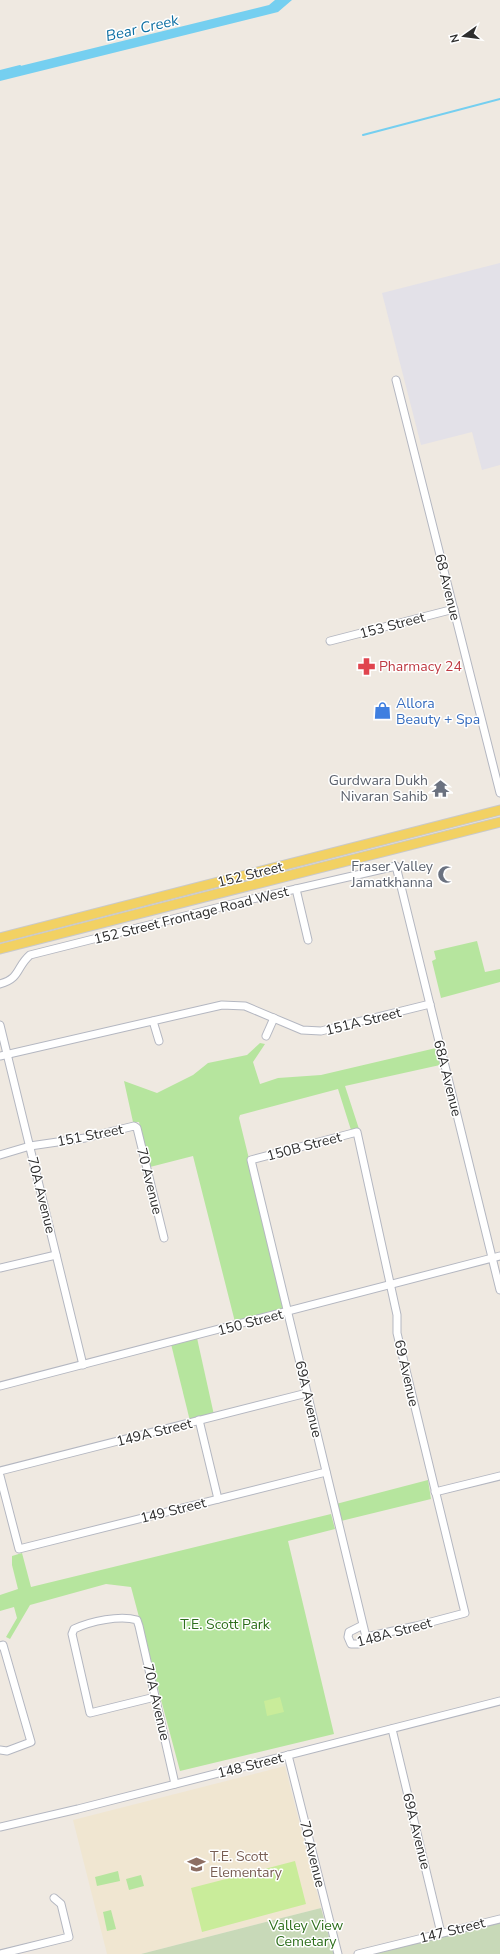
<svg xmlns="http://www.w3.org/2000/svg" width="500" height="1954" font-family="'Nunito Sans',sans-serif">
<rect width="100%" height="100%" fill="#efe9e1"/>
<!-- industrial -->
<path fill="#e3e1e8" d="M500 263V465L482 470 472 432 421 445 382 293Z"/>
<!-- education -->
<path fill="#f0e6d1" d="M285 1766 321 1908 141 1954H107L73 1820Z"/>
<!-- green -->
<g fill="#b6e59e">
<path d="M477 941 485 972 500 969V982L441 998 432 961 436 959 434 951Z"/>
<path d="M260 1043 265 1044 253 1062 260 1084 278 1078 321 1075 436 1048 440 1065 345 1086 359 1129 351 1130 338 1089 240 1115 239 1118 286 1310 235 1322 193 1156 150 1167 139 1122H133L124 1081 157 1093 193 1075 208 1063 247 1055Z"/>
<path d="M197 1338 214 1415 190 1421 171 1344Z"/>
<path d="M428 1480 431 1499 341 1521 336 1504Z"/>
<path d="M331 1514 335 1529 288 1541 334 1734 180 1771 131 1587 106 1584 30 1605 10 1639 6 1637 17 1618 14 1607 0 1611V1595L18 1589 12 1565V1556L22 1553 31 1587Z"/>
<path d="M118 1871 120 1881 97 1886 95 1877Z"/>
<path d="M141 1875 144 1886 129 1890 126 1879Z"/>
<path d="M111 1910 116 1929 107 1931 103 1912Z"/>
</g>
<!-- cemetery -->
<g fill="#c8d9b8">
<path d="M321 1908 334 1954H141Z"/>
<path d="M500 1922V1954H369Z"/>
</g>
<!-- pitch -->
<g fill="#c9ec9a">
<path d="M280 1697 284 1712 267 1716 264 1701Z"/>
<path d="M295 1861 306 1904 202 1932 191 1888Z"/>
</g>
<!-- water -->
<path fill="#75cff0" d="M275 0H292L278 12 0 81V71L269 5Z"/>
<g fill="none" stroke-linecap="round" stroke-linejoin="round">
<!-- stream -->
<g stroke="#75cff0" stroke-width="2">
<path d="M0 71 20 66"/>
<path d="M363 135 500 99"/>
</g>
<defs>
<g id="minor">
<path d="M396 380 500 793"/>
<path d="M330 641 454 609"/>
<path d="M296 889 308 940"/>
<path d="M0 984C21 978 16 967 30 955L252 899 396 866 500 1290"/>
<path d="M153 1021 159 1041"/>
<path d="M0 1025 83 1365"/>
<path d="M266 1036 274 1018"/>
<path d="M0 1056 222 1005 245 1006 302 1030 321 1031 430 1004"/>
<path d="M0 1155 30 1146 85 1138 134 1126 137 1128 164 1238"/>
<path d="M0 1268 56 1255"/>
<path d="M0 1386 500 1256"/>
<path d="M199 1420 218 1499"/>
<path d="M0 1471 307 1393"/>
<path d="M0 1476 19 1549 326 1472"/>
<path d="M435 1492 500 1476"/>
<path d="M363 1625 349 1632 348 1637 351 1644H358L366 1637 416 1626 465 1613 397 1333V1315L357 1132 251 1160 366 1637"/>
<path d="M0 1646 3 1645 31 1742 7 1751 0 1750"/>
<path d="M155 1697 90 1713 72 1634 74 1629C91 1621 120 1615 137 1620L139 1626 175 1784"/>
<path d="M392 1729 441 1933"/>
<path d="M288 1755 338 1954"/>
<path d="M0 1827 78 1809 500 1701"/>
<path d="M0 1954 69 1937 61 1904 54 1898"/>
<path d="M358 1954 500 1919"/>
</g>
<g id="major">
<path d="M0 938 500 810"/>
<path d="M0 949 500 822"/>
</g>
</defs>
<!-- minor casing -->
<use href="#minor" stroke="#b4b7c1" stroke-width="9"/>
<!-- major casing -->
<use href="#major" stroke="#c9c9c9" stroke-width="11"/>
<!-- minor -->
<use href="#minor" stroke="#fff" stroke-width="7"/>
<!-- major -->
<use href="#major" stroke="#f2d163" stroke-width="9"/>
</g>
<!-- icons -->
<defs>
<symbol id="pharmacy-bare" viewBox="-9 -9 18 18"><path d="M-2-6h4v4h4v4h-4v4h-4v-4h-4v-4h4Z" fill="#e0444e" stroke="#fff" stroke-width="2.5" paint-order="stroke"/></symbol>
<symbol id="shop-bare" viewBox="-9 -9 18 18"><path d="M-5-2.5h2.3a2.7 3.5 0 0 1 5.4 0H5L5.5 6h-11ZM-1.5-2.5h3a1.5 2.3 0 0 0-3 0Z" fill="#3f7fe0" stroke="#fff" stroke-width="2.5" paint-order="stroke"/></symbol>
<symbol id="temple-bare" viewBox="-9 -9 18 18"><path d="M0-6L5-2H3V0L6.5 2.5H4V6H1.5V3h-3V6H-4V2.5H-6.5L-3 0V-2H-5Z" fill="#6b7280" stroke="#fff" stroke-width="2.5" paint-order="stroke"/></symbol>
<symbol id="mosque-bare" viewBox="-9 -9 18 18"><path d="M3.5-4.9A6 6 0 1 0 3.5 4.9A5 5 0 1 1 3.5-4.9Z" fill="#6b7280" stroke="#fff" stroke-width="2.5" paint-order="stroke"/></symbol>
<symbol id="school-bare" viewBox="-9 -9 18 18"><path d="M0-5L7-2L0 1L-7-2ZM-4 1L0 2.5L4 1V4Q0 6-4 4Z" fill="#8d6e63" stroke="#fff" stroke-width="2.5" paint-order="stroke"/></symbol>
</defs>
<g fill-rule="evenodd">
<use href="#pharmacy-bare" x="354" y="654" width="25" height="25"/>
<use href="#shop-bare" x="370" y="698" width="25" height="25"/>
<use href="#temple-bare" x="428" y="776" width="25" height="25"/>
<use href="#mosque-bare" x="434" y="862" width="25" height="25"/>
<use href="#school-bare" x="184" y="1852" width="25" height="25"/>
</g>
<g text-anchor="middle" stroke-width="3" stroke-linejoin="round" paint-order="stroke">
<!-- street labels -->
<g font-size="14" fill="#2e2e2e" stroke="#fff">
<text transform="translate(448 587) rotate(76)" y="5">68 Avenue</text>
<text transform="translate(392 625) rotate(-15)" y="5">153 Street</text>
<text transform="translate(250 874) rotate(-14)" y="5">152 Street</text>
<text transform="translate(191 915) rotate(-14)" y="5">152 Street Frontage Road West</text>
<text transform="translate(363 1021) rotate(-14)" y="5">151A Street</text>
<text transform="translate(448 1078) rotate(76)" y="5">68A Avenue</text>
<text transform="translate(90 1135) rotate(-11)" y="5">151 Street</text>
<text transform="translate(304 1146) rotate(-15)" y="5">150B Street</text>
<text transform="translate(150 1181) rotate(76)" y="5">70 Avenue</text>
<text transform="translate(42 1195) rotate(76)" y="5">70A Avenue</text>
<text transform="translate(250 1322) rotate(-15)" y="5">150 Street</text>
<text transform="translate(407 1373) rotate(77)" y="5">69 Avenue</text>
<text transform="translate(309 1399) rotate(77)" y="5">69A Avenue</text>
<text transform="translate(154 1432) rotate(-14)" y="5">149A Street</text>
<text transform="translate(173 1510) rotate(-14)" y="5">149 Street</text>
<text transform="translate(394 1632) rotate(-15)" y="5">148A Street</text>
<text transform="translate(157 1702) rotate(77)" y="5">70A Avenue</text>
<text transform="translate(250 1765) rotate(-14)" y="5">148 Street</text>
<text transform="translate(417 1831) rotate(76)" y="5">69A Avenue</text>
<text transform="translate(313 1854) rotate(76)" y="5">70 Avenue</text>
<text transform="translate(452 1930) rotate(-14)" y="5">147 Street</text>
</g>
<!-- health labels -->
<g font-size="14" fill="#be3a42" stroke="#fff" text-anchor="start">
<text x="379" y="671">Pharmacy 24</text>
</g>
<!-- shop labels -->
<g font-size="14" fill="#366cbe" stroke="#fff" text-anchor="start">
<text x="396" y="708">Allora<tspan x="396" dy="16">Beauty + Spa</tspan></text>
</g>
<!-- worship labels -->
<g font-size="14" fill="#5b616d" stroke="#fff" text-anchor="end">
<text x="428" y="785">Gurdwara Dukh<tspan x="428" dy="16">Nivaran Sahib</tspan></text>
<text x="433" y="871">Fraser Valley<tspan x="433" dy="16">Jamatkhanna</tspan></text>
</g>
<!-- park labels -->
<g font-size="14" fill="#2c6e1b" stroke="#fff">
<text x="225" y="1629">T.E. Scott Park</text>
<text x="306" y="1930">Valley View<tspan x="306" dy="16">Cemetary</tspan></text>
</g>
<!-- education labels -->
<g font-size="14" fill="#785e54" stroke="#fff" text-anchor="start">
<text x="210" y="1861">T.E. Scott<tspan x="210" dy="16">Elementary</tspan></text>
</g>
<!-- water labels -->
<g font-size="15" font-style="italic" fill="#0d6fa3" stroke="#fff">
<text transform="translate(142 28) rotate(-13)" y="5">Bear Creek</text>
</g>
</g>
<!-- north arrow -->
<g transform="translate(464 36) rotate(256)" stroke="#ffffff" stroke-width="3" paint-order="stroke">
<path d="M0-3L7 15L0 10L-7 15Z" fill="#2e2e2e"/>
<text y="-6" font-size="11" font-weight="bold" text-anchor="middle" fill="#2e2e2e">N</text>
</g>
</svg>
